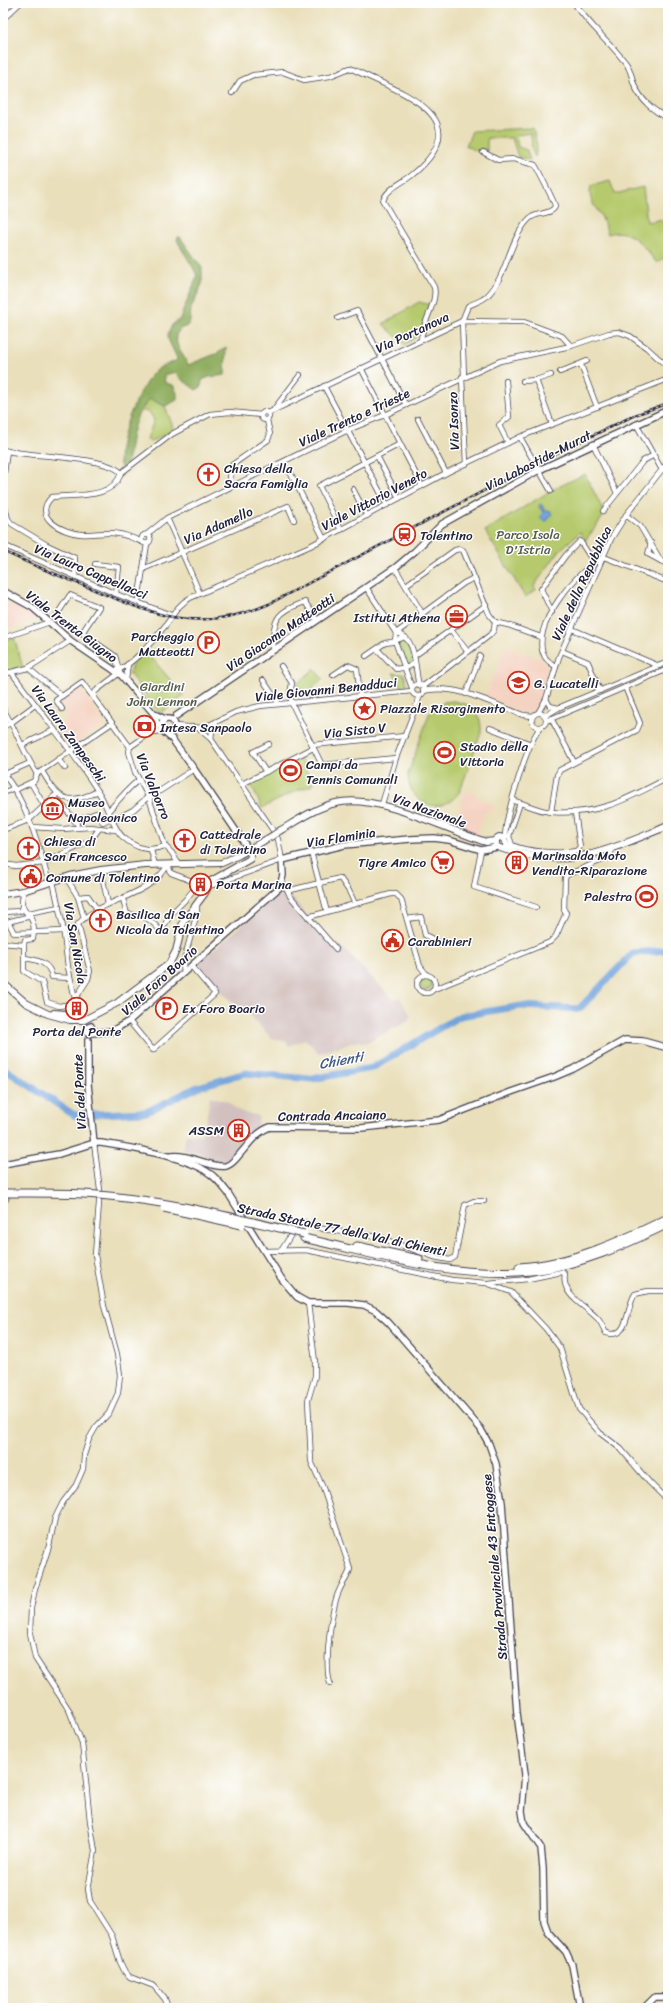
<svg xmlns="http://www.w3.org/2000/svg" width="671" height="2011" font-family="Sriracha,sans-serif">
<rect width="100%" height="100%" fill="#fff"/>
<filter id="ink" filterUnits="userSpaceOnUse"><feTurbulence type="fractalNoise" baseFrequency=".025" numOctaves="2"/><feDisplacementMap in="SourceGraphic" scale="8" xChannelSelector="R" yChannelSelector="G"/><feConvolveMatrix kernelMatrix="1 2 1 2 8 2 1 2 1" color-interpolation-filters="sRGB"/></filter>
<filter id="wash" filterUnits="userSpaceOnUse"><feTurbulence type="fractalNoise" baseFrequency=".012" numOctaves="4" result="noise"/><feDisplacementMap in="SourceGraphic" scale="16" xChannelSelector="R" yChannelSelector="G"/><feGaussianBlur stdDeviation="0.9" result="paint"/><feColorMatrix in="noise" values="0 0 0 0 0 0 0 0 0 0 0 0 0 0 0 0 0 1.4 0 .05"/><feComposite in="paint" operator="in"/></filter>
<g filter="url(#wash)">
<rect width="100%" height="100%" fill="#e9dfba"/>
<!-- built -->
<g fill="#f5d3c2">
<path d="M3 602 30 610 39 618 3 631Z"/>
<path d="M506 646 541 659 549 668 536 708 531 712H521L485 698Z"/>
<path d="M79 688 106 724 69 748 55 728 69 718 59 700Z"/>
<path d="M466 791 474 793 482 800 495 805 492 813 485 811 477 835 453 826Z"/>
</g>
<!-- industrial -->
<g fill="#d1c0bd">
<path d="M284 889 337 947 340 945 393 999 400 998 411 1016 407 1022 365 1043 358 1041 319 1053 305 1039 289 1046 285 1041 271 1038 243 1008 240 1010 222 992 198 963Z"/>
<path d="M210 1096 229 1102 237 1110 245 1113 256 1115 259 1118 256 1131 240 1153 233 1160 223 1164 196 1152 183 1151 186 1134 201 1135 205 1128Z"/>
</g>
<!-- green -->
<g fill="#b6ca6d" stroke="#6c7654">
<path d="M533 128 537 146 535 157 532 150 531 133 516 135 518 147 527 150 530 160 518 157 512 138H487V151L483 149 481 153 466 146 472 131Z"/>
<path d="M610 181 615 194 643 187 647 222 665 219 668 234V255L657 263C644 248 632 226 608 234 606 229 604 223 602 218 596 206 587 201 591 186Z"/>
<path d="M419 302 430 305 419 335 405 345 383 324Z"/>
<path d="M150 399 165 406 173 427 169 432 150 442 147 439 154 420 150 413 141 410Z"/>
<path d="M585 474 605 514 585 541 580 532 560 550 534 586 536 590 525 597 485 531 552 490Z"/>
<path d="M14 637 23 668 3 673V641Z"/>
<path d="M402 640 407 642 412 658 411 664 408 665 405 661 398 644Z"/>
<path d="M145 650 184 696 159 714 129 673 132 665Z"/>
<path d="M314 669 323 679 305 695 296 685Z"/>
<path d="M393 673 404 674 407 685 406 687 403 688Z"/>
<path d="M453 701C473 704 482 713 481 733L460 791C442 818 408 805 408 774L429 714 444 702Z"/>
<path d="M301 759 313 785 298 790 262 808 250 783Z"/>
<circle cx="426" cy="984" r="6"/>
</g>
<!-- forest -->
<path fill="#90ae60" stroke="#59684e" d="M178 237H180L202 268V284L191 308 190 321 187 326 180 329 176 335 177 344 188 365 218 353 226 347 225 375 209 377 202 380 201 387 196 390 180 378 175 372 164 375 165 383 173 385 177 393V400L165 406 150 399C131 417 132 439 127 463L126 467 121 468C112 447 140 385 156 370 162 366 169 363 176 361L177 358 168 339V334L172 325 180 319 197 276C192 263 183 253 177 240Z"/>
<!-- water -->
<path fill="#72a3dc" stroke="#4a628c" d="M540 504 543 506 544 511H550L552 514 547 521 542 520 540 517 543 512 539 507Z"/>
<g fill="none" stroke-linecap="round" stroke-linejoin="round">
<!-- river -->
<path stroke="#72a3dc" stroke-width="7" d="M3 1068 74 1115 146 1112 198 1087 245 1073 311 1079 372 1068 460 1016 521 1006 579 1009 633 953 668 950"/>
</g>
</g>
<g filter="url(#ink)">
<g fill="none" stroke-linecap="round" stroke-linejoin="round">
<defs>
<g id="minor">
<path d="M574 3C589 25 609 41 625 62 631 69 631 76 634 84 641 101 653 110 668 119"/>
<path d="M3 19 20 3"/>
<path d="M232 93 240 81 253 75 283 72 304 80 330 76 350 68C396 91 484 116 412 175 404 182 386 189 383 201L434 287C438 302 422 323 421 340"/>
<path d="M338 318 357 311 406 405"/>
<path d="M581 365 597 407"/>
<path d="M361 368 422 486"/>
<path d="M560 372 587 361"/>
<path d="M462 377 466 464"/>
<path d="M464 377 462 321 468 306C474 303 482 301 487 296 507 277 509 239 529 219 535 212 553 215 555 206 555 203 538 170 535 165L514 159 498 160 483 152"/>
<path d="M536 380 552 424"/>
<path d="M506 381 509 417 499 425 508 443"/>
<path d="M523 381 536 380 551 375"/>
<path d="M324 386 387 505"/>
<path d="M274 409 300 375"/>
<circle cx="265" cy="416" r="4"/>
<path d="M268 413 462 321 524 322 562 336 571 346"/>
<path d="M418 419 446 473"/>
<path d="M636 424 662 470"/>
<path d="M520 437 551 491"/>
<path d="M593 444 617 493"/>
<path d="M3 450C27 457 108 456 121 473 113 500 74 494 52 497 31 517 63 533 81 534 94 535 107 531 119 534 127 535 135 539 142 542"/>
<path d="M377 456 399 498"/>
<path d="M289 470 324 539"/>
<path d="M121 473 172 434 210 414 230 412 261 415"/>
<path d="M3 481 7 451"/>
<path d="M232 486 230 477 232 465 268 440 270 434 267 420"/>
<path d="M353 489 367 516"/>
<path d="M3 499 8 519 12 524 47 545 75 558V575"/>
<path d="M603 511 643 461 654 455"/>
<path d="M626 515 640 526 661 561 668 564"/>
<path d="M167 518 200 594"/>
<path d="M341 530 319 486 400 444"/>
<circle cx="146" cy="539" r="4.5"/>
<path d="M146 535 167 518 348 430 385 415 500 361 571 346 609 333 619 332 630 336 647 348 668 367"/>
<path d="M651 543 648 554 661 561"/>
<path d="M3 545 116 594 171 615"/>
<path d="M95 564 119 567 116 594"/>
<path d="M395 568 422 613"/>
<path d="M143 569 288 506 294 520"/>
<path d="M406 585 455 550 460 549 463 550 489 614 495 622"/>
<path d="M366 587 396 633C418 637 414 669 419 685"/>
<path d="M138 601 147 544"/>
<path d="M552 612 541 589 566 555 580 541 593 561"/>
<path d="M54 619 70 595 99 607 82 633 115 656 120 673"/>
<path d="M495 622 508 625 541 637"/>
<path d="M572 629 659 666"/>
<path d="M451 630 468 652"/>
<path d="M396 633 464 583 474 578"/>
<path d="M396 633 395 641 412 688"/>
<path d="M3 638 50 622"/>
<path d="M377 649 396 669 408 667 415 663"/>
<path d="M272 650C274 618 275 613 305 602L317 620"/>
<path d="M562 651 588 662 600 691"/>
<path d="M366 656 385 643 392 642 405 637"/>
<path d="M414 656 486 605"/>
<path d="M281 666 292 683 290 694 292 704 322 765 396 758"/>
<path d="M556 667C553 664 547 661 545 657 527 628 579 568 604 557L668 582"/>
<path d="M28 668 62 696 82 682 130 747"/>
<path d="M114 671C129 669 156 638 165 626 174 615 177 605 190 598L310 546 446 473 520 437 668 379"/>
<path d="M12 673C41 713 73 751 99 793 107 805 114 831 124 838 137 849 149 852 165 846"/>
<path d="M3 674 28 668 70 641"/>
<path d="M333 675 348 665 357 669 362 713"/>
<path d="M126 680 128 664"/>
<path d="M263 680 279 704"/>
<circle cx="418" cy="690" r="6"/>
<path d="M422 687 490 635 494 630 495 622"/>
<path d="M423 691C457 683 492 704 523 715L533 716"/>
<path d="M466 694 480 656"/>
<path d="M62 696 56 700 62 709"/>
<path d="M94 698V693L97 690 118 674"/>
<path d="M546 699 550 706 558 708"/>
<path d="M3 709C16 730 24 753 37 774"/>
<path d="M538 713 546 699 559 657 611 539 626 515 668 462"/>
<circle cx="539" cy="720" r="7"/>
<path d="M545 716 558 708 668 662"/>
<path d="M551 718 574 762"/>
<path d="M546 721 668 669"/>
<path d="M175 726 203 728 236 712 260 706 412 691"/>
<path d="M3 727 12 722 35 705"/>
<path d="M490 728 531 744"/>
<path d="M199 729 211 739 272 829 278 839 282 860 213 885H203"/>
<path d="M153 732 163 731"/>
<path d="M211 739 212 731 216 722"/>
<path d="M22 745 54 730"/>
<path d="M312 745 405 736"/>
<path d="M130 747 129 752 135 772 149 798 165 846 172 853 179 865"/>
<path d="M130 747 156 729 158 724 154 714"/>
<path d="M58 759 65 768"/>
<path d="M42 771C58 799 67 807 98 791"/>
<path d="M266 772 253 752 269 744"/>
<path d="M3 773C27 802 39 846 49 883"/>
<path d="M5 774 30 763"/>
<path d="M31 783 44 805"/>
<path d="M242 784 313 748"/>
<path d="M15 790 34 781 37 774 112 723"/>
<path d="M3 793 14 788"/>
<path d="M53 797 65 808 77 824"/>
<path d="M149 798 194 769"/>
<path d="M514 801C526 804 539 811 552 812 599 816 628 798 668 778"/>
<path d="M520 803 509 836 512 845C525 852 562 854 576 851L580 847 575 812"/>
<path d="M382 804 396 758 420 696"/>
<path d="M109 810C120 800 127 788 139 780"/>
<path d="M551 812 557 775 560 770 637 730 640 723 625 687"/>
<path d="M114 820 133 810 149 796"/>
<path d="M76 821 96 813 103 822 112 817"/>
<path d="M32 827 63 829 90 827 116 830"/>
<path d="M3 830 29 820 57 794"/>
<path d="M505 840C504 821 527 741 541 727"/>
<path d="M151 850 155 865"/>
<path d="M481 850 474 887 536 907"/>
<path d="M311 852 327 912"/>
<path d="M3 864 16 866 44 863 90 841 99 829"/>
<path d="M168 865 171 873 200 884"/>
<path d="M101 870 108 904"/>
<path d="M66 877 78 897 84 918"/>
<path d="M53 881 63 927 68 967 77 1008"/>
<path d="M281 885 287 889 290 896 336 949"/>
<path d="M287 889 291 890 340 878 349 891 355 904"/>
<path d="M23 891C23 895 22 900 22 904 25 918 37 914 33 939L25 940 24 944V971L42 982 47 1002 59 1006 77 1003"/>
<path d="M78 897 88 896 97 909"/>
<path d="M123 899 127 914 143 916 151 921 161 931 171 914 186 899 198 884"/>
<path d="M3 912 21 911 22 905"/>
<path d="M28 913 59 907"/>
<path d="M308 917 391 894H396L401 899 420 966 427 975"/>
<path d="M407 919 421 917 425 935 436 941"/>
<path d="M3 923 31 916"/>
<path d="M9 923 14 933 64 931 79 928"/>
<path d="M3 934V941"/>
<path d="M3 943 24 945"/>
<path d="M25 958C38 960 50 963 52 977L70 978"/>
<path d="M184 973 183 964 197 913V904"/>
<circle cx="426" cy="984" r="9"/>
<path d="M432 990 550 942 556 936 566 913 564 910 565 878 567 875 607 858 611 853 610 849"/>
<path d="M76 998 88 979 90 971 78 924C104 897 147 899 168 865"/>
<path d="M129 1021 153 1050 215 994 191 966"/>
<path d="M94 1143 100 1190 95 1255 104 1306 117 1354 120 1375 118 1393 109 1413 96 1427 89 1439 84 1455 83 1469 76 1485 63 1502 55 1518 49 1546 35 1589 31 1608 30 1633 35 1658 69 1710 82 1743 90 1821 95 1851 88 1889 90 1901 112 1936 120 1962 125 1972 130 1977 154 1986 165 1999 168 2008"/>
<path d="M265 1251 306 1250 452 1280 486 1283 511 1292 546 1329 560 1348 579 1409 600 1433 621 1449 649 1482 668 1501"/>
<path d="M281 1251 297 1225 304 1222 323 1229 378 1237 434 1257 450 1260 455 1257 465 1205 474 1201H484"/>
<path d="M488 1283 528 1279 562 1272 565 1274C561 1295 584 1305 596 1317 601 1321 603 1328 606 1333 630 1340 626 1306 635 1294L648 1291H668"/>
<path d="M308 1303 315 1362V1376L308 1400 311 1461 323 1488 350 1569C348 1578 342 1583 339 1591 331 1609 324 1665 330 1683"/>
</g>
<g id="tertiary">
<path d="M3 591 32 607 71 641 121 675 154 714 165 719"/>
<path d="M176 716 396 567 415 551 442 524 539 470 668 410"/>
<circle cx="168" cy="726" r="7"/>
<path d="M165 733 172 739 194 769 249 850"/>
<path d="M91 1026 86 1028 87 1032 91 1033 93 1030"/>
<path d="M92 1033 112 1031 129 1021 280 887 283 875 282 860 344 845 410 839 434 838 449 840 481 850 497 847"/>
<path d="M88 1040V1084L94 1143"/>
<path d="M171 1156C189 1153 212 1169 226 1166 238 1163 250 1134 270 1127L361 1128 439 1120 511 1092 554 1077 573 1069 625 1040 643 1041 668 1048"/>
<path d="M3 1164 59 1154 94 1143H101C127 1147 186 1157 206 1171 215 1176 221 1184 228 1193L281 1278 297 1297 308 1303H348L364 1305 376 1311 389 1323 480 1428 489 1444 496 1464 502 1503 517 1713 525 1774 522 1811 524 1823 541 1848 543 1868 544 1921 548 1932 566 1952 572 1965 580 2008"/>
<path d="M644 2008 655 1997H668"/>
</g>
<g id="secondary">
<path d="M281 830C298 820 317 807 336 803 377 793 445 829 486 842L495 841"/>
<path d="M516 852 507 845 503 838 499 837 496 839V846C502 850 512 851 519 853 575 869 618 846 668 826"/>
<path d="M3 894 23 891 70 876 101 870 145 865 222 863 239 855 272 836"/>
<path d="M3 983 26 1003 48 1014 70 1020H84L117 1003 169 964 176 951 183 922 205 893 211 881 250 859 251 855 249 850"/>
<path d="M54 1013 76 1015"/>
</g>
<g id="trunk">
<path d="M3 1198H5"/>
<path d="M304 1238C378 1255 454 1279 531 1271 580 1266 625 1245 668 1224"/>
<path d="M357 1246 419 1259"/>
<path d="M519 1267C571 1264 621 1241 668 1218"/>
</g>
</defs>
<!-- minor casing -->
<use href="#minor" stroke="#403e4e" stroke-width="6"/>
<!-- tertiary casing -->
<use href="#tertiary" stroke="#403e4e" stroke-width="8"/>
<!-- secondary casing -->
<use href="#secondary" stroke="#403e4e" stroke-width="8"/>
<!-- trunk casing -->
<use href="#trunk" stroke="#403e4e" stroke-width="9"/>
<!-- minor -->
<use href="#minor" stroke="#fff" stroke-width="4.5"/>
<!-- tertiary -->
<use href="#tertiary" stroke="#fff" stroke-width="5.5"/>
<!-- secondary -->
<use href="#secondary" stroke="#fff" stroke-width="6"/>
<!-- trunk -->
<use href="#trunk" stroke="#fff" stroke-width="7"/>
<defs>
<path id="rail" d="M3 551C30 564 57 575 85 586 153 615 197 635 269 604L544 459 635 415 668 403"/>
</defs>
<!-- rail casing -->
<use href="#rail" stroke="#22223b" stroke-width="2.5"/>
<!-- rail -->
<use href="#rail" stroke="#fff" stroke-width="1" stroke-dasharray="3" stroke-linecap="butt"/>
<defs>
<path id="secondary-bridge" d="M272 836 281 830"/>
<g id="trunk-bridge">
<path d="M4 1193C45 1193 86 1192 126 1198 186 1205 245 1220 304 1234"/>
<path d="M164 1208 242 1225"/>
</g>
</defs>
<!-- secondary-bridge casing -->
<use href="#secondary-bridge" stroke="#403e4e" stroke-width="8" stroke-linecap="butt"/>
<!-- trunk-bridge casing -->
<use href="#trunk-bridge" stroke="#403e4e" stroke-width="9" stroke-linecap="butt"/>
<!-- secondary-bridge -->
<use href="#secondary-bridge" stroke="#fff" stroke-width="6"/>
<!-- trunk-bridge -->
<use href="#trunk-bridge" stroke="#fff" stroke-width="7"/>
</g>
</g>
<!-- icons -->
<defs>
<symbol id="church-ring" viewBox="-11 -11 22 22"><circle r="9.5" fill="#fff" stroke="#c8321e" stroke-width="1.5"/><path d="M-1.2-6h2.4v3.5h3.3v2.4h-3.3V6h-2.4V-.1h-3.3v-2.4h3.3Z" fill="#c8321e"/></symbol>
<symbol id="station-ring" viewBox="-11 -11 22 22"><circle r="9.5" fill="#fff" stroke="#c8321e" stroke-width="1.5"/><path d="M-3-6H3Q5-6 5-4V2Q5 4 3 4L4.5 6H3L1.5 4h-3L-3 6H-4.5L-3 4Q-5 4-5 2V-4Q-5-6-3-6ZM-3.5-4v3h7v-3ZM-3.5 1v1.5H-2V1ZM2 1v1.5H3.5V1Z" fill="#c8321e"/></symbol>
<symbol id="office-ring" viewBox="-11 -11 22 22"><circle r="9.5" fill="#fff" stroke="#c8321e" stroke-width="1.5"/><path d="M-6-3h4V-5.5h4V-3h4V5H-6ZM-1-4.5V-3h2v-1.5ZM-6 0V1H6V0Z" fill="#c8321e"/></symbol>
<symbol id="parking-ring" viewBox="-11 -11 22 22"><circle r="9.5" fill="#fff" stroke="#c8321e" stroke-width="1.5"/><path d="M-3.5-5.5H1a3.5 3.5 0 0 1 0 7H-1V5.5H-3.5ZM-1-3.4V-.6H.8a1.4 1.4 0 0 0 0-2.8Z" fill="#c8321e"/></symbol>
<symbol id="school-ring" viewBox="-11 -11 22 22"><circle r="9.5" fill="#fff" stroke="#c8321e" stroke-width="1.5"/><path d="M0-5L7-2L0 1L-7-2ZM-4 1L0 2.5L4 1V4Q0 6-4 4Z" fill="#c8321e"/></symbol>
<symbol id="sight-ring" viewBox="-11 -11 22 22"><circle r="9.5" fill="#fff" stroke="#c8321e" stroke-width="1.5"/><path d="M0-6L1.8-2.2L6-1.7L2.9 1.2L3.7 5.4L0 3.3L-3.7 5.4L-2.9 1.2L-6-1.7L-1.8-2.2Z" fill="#c8321e"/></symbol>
<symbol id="bank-ring" viewBox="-11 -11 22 22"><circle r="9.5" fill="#fff" stroke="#c8321e" stroke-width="1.5"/><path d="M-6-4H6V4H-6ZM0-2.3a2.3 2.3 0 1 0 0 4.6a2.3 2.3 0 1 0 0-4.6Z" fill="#c8321e"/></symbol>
<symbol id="stadium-ring" viewBox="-11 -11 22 22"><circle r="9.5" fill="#fff" stroke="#c8321e" stroke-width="1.5"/><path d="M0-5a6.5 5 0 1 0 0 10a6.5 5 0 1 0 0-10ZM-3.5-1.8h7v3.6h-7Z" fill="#c8321e"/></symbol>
<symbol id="museum-ring" viewBox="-11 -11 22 22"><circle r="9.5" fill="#fff" stroke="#c8321e" stroke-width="1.5"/><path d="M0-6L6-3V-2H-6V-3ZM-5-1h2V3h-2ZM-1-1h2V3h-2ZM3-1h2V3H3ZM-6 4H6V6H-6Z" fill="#c8321e"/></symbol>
<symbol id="supermarket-ring" viewBox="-11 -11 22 22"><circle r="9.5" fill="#fff" stroke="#c8321e" stroke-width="1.5"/><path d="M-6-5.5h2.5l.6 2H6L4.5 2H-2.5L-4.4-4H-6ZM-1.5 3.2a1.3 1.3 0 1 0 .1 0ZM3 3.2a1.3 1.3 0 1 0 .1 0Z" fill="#c8321e"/></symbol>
<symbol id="building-ring" viewBox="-11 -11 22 22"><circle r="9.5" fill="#fff" stroke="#c8321e" stroke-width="1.5"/><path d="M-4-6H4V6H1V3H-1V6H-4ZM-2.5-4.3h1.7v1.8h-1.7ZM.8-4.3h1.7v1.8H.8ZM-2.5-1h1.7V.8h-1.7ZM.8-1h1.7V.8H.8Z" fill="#c8321e"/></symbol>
<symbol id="civic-ring" viewBox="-11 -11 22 22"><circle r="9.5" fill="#fff" stroke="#c8321e" stroke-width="1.5"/><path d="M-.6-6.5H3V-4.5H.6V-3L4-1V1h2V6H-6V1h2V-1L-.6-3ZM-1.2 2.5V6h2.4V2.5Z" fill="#c8321e"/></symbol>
</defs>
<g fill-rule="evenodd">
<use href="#church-ring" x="196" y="462" width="25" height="25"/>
<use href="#station-ring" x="392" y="522" width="25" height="25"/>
<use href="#office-ring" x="444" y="604" width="25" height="25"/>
<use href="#parking-ring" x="196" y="630" width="25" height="25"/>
<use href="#school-ring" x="506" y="670" width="25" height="25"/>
<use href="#sight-ring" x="352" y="696" width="25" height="25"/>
<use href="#bank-ring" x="132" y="714" width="25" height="25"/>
<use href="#stadium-ring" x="432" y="740" width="25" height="25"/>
<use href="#stadium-ring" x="278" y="758" width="25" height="25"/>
<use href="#museum-ring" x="40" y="796" width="25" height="25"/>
<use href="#church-ring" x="172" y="828" width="25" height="25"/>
<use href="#church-ring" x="16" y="836" width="25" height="25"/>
<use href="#supermarket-ring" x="430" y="850" width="25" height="25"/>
<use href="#building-ring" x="504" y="850" width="25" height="25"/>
<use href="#civic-ring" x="18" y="864" width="25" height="25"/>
<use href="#building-ring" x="188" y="872" width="25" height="25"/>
<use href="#stadium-ring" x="634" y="884" width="25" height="25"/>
<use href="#church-ring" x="88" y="908" width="25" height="25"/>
<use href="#civic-ring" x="380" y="928" width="25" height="25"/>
<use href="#parking-ring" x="154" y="996" width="25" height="25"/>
<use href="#building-ring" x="64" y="996" width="25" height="25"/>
<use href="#building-ring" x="226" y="1118" width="25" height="25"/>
</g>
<g text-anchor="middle" stroke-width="3" stroke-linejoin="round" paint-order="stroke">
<!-- street labels -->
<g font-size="13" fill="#22223b" stroke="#fff">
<text transform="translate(412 332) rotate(-25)" y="5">Via Portanova</text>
<text transform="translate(354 417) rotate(-25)" y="5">Viale Trento e Trieste</text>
<text transform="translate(453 421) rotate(-92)" y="5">Via Isonzo</text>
<text transform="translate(538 460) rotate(-27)" y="5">Via Labastide-Murat</text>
<text transform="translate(374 499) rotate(-28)" y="5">Viale Vittorio Veneto</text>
<text transform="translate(218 525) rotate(-24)" y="5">Via Adamello</text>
<text transform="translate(91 571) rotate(23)" y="5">Via Lauro Cappellacci</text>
<text transform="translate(581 583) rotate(-65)" y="5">Viale della Repubblica</text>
<text transform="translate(72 626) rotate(37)" y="5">Viale Trenta Giugno</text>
<text transform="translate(280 632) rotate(-34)" y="5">Via Giacomo Matteotti</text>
<text transform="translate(326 689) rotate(-6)" y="5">Viale Giovanni Benadduci</text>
<text transform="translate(355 730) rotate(-6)" y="5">Via Sisto V</text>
<text transform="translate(69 733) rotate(54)" y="5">Via Laura Zampeschi</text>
<text transform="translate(154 786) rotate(68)" y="5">Via Valporro</text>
<text transform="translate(430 810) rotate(20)" y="5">Via Nazionale</text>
<text transform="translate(341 837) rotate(-9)" y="5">Via Flaminia</text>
<text transform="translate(76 943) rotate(80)" y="5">Via San Nicola</text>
<text transform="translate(159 980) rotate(-42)" y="5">Viale Foro Boario</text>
<text transform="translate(79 1092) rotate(-93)" y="5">Via del Ponte</text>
<text transform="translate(332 1115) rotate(-1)" y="5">Contrada Ancaiano</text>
<text transform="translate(342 1229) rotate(12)" y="5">Strada Statale 77 della Val di Chienti</text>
<text transform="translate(494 1567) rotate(-95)" y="5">Strada Provinciale 43 Entoggese</text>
</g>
<!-- poi labels -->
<g font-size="13" fill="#22223b" stroke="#fff" text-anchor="start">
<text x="224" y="473">Chiesa della<tspan x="224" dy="15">Sacra Famiglia</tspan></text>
<text x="420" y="540">Tolentino</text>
<text x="440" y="622" text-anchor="end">Istituti Athena</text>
<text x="194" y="641" text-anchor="end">Parcheggio<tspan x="194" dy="15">Matteotti</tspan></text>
<text x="534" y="688">G. Lucatelli</text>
<text x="380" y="713">Piazzale Risorgimento</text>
<text x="160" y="732">Intesa Sanpaolo</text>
<text x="460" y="751">Stadio della<tspan x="460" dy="15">Vittoria</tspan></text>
<text x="306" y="769">Campi da<tspan x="306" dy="15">Tennis Comunali</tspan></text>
<text x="68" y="807">Museo<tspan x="68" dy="15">Napoleonico</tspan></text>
<text x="200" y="839">Cattedrale<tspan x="200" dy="15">di Tolentino</tspan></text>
<text x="44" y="846">Chiesa di<tspan x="44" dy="15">San Francesco</tspan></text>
<text x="532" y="860">Marinsalda Moto<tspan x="532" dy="15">Vendita-Riparazione</tspan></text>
<text x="426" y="867" text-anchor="end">Tigre Amico</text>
<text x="46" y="882">Comune di Tolentino</text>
<text x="216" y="889">Porta Marina</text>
<text x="632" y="901" text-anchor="end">Palestra</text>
<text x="116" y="919">Basilica di San<tspan x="116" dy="15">Nicola da Tolentino</tspan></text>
<text x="408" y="946">Carabinieri</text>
<text x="182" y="1013">Ex Foro Boario</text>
<text x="77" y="1036" text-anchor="middle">Porta del Ponte</text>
<text x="224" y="1135" text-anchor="end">ASSM</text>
</g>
<!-- park labels -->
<g font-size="13" fill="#565d4c" stroke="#fff">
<text x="528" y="539">Parco Isola<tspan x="528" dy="15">D'Istria</tspan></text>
<text x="162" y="691">Giardini<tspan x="162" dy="15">John Lennon</tspan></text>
</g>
<!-- water labels -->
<g font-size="14" font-style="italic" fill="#465c83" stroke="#fff">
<text transform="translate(341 1060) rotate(-10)" y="5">Chienti</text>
</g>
</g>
<!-- margin -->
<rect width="671" height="2011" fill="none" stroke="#fff" stroke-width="16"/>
</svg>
